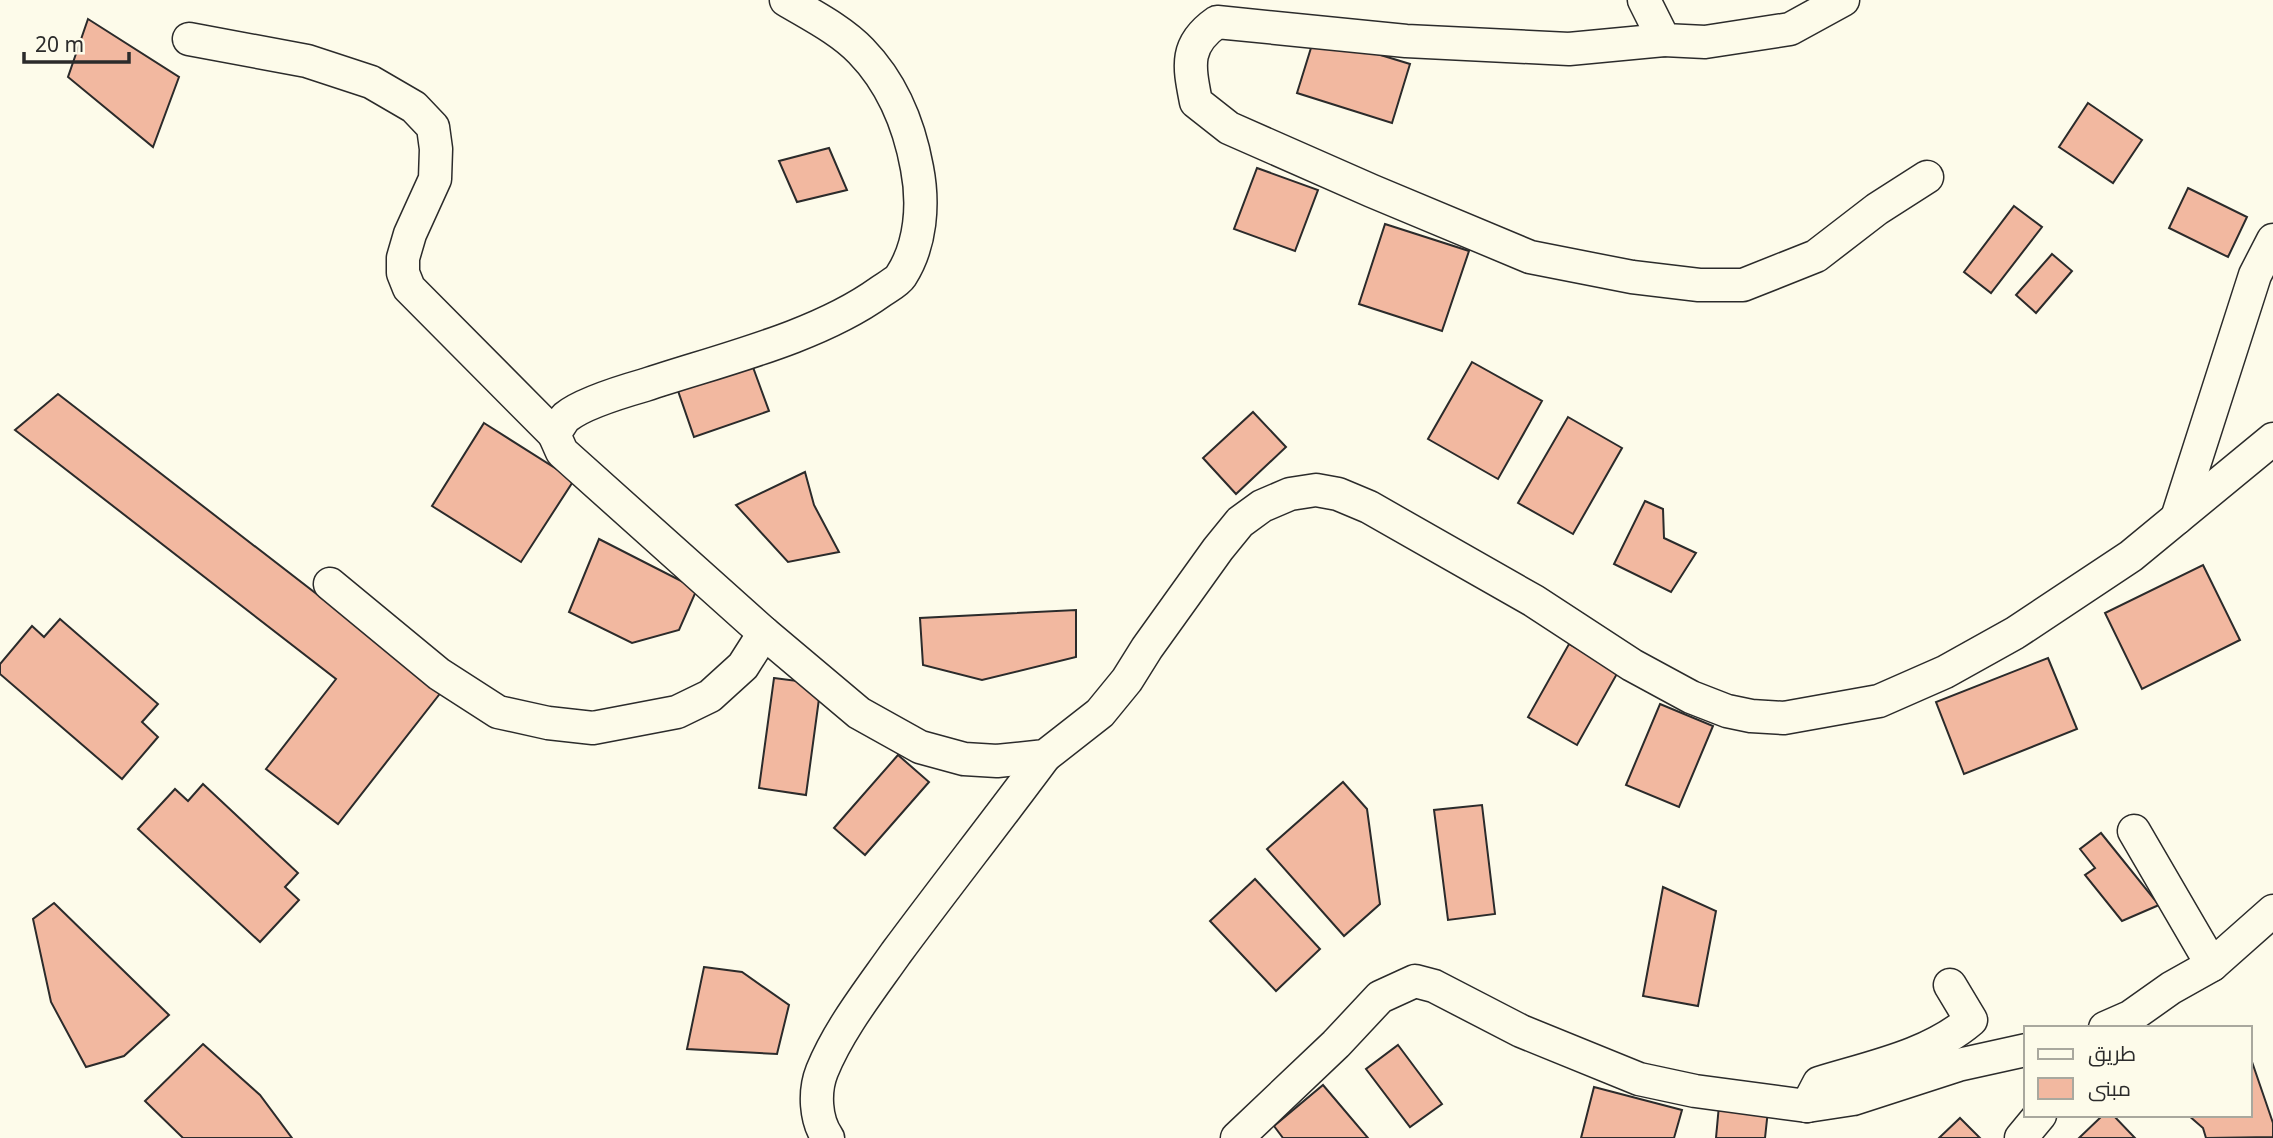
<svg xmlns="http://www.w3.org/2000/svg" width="2273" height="1138" font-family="'Noto Sans',Cairo,sans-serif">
<rect width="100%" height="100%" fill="#fdfbea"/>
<!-- building -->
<g fill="#f2b8a0" stroke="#2b2b2b" stroke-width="2">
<path d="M88 19 179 77 153 147 68 77Z"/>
<path d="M1315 35 1410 64 1392 123 1297 93Z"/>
<path d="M2088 103 2142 140 2113 183 2059 147Z"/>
<path d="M829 148 847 190 797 202 779 161Z"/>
<path d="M1257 168 1318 190 1295 251 1234 229Z"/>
<path d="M2188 188 2247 217 2228 257 2169 228Z"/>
<path d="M2014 206 2042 227 1991 293 1964 272Z"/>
<path d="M1385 224 1469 251 1442 331 1359 304Z"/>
<path d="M2052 254 2072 271 2036 313 2016 295Z"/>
<path d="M750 359 769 411 694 437 676 385Z"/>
<path d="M1472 362 1542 401 1498 479 1428 439Z"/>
<path d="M58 394 442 691 338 824 266 769 336 679 15 430Z"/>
<path d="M1253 412 1286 447 1236 494 1203 458Z"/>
<path d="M1568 417 1622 448 1573 534 1518 503Z"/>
<path d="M484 423 574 480 521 562 432 506Z"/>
<path d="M805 472 814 505 839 552 788 562 736 505Z"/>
<path d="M1645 501 1663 509 1664 538 1696 553 1671 592 1614 564Z"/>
<path d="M599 539 697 589 679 630 632 643 569 612Z"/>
<path d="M2203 565 2240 640 2142 689 2105 613Z"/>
<path d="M1076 610V657L982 680 923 665 920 618Z"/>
<path d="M60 619 158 704 142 722 158 737 122 779 0 674V664L32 626 44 637Z"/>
<path d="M1569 644 1618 672 1577 745 1528 717Z"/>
<path d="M2048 658 2077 729 1964 774 1936 702Z"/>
<path d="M774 678 821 684 806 795 759 788Z"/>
<path d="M1660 704 1713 726 1679 807 1626 785Z"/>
<path d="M898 755 929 782 865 855 834 828Z"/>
<path d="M1343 782 1367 809 1380 904 1344 936 1267 849Z"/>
<path d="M203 784 298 873 285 887 299 900 260 942 138 829 175 789 188 801Z"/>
<path d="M1482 805 1495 914 1448 920 1434 810Z"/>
<path d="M2101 833 2159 905 2122 921 2085 875 2095 868 2080 849Z"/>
<path d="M1255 879 1320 949 1276 991 1210 921Z"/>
<path d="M1663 887 1716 911 1698 1006 1643 996Z"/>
<path d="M54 903 169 1015 124 1056 86 1067 51 1002 33 919Z"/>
<path d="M704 967 742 972 789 1005 777 1054 687 1049Z"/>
<path d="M203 1044 260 1095 292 1138H183L145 1101Z"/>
<path d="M1398 1045 1442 1104 1410 1127 1366 1069Z"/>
<path d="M2250 1056 2273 1123V1137L2206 1138 2203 1128 2188 1115H2250Z"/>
<path d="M1323 1085 1368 1138H1283L1274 1126Z"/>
<path d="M1594 1087 1682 1110 1674 1138H1581Z"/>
<path d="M1719 1105 1768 1110 1765 1138H1716Z"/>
<path d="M2103 1115H2113L2135 1138H2079Z"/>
<path d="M1960 1118 1980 1138H1939Z"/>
</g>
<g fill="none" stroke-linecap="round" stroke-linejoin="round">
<defs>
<g id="minor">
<path d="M786 0C811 15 841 30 861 51 893 84 909 124 917 168 924 204 921 245 901 276 897 282 887 287 880 292 816 338 720 360 645 385 624 391 583 403 566 417 562 421 558 429 554 434L562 452 764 633 859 713 920 747 964 759 997 761 1045 756 1100 713 1127 680 1147 648 1218 549 1240 522 1262 506 1290 494 1316 490 1338 494 1369 507 1534 601 1632 665 1691 697 1727 711 1751 716 1784 718 1879 701 1945 672 2015 633 2131 556 2273 439"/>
<path d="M1644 0 1664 40 1705 42 1790 29 1843 0"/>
<path d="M189 39 307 61 371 82 414 107 433 127 436 149 435 179 410 234 403 258V273L409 288 554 434"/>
<path d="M1664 40 1569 49 1406 41 1217 22C1184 45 1189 66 1196 102L1229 128 1372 191 1530 257 1632 277 1699 285H1743L1816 256 1877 209 1927 177"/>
<path d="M2177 518 2255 275 2273 240"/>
<path d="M330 584 439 674 498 712 548 723 593 728 677 712 710 696 743 666 764 633"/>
<path d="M2134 831 2212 965"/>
<path d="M2105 1028 2130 1017 2171 988 2212 965 2273 911"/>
<path d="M1807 1106 1819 1083C1871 1067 1929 1056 1971 1020L1950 985"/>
<path d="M828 1138C815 1120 814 1091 822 1071 839 1029 870 990 896 953 945 887 996 822 1045 756"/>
<path d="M1237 1138 1336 1044 1380 997 1415 981 1434 986 1521 1031 1639 1079 1695 1091 1807 1106 1853 1099 1958 1065 2026 1050"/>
<path d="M2021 1138 2040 1115"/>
</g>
</defs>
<!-- minor casing -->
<use href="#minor" stroke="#2b2b2b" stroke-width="35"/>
<!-- minor -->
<use href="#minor" stroke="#fdfbea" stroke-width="32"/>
</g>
<!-- legend -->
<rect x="2024" y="1026" width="228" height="91" fill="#fdfbea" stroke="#a9a89e" stroke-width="2"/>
<rect x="2038" y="1049" width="35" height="10" fill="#fdfbea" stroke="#a9a89e" stroke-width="2"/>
<text x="2088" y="1061" font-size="21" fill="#2b2b2b">طريق</text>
<rect x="2038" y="1078" width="35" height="21" fill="#f2b8a0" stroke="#a9a89e" stroke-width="2"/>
<text x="2088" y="1096" font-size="21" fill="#2b2b2b">مبنى</text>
<!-- scale -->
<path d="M24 52v10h105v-10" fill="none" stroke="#2b2b2b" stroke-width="3.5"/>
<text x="35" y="52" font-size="21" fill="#2b2b2b" stroke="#fdfbea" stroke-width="5" paint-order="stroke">20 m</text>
</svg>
